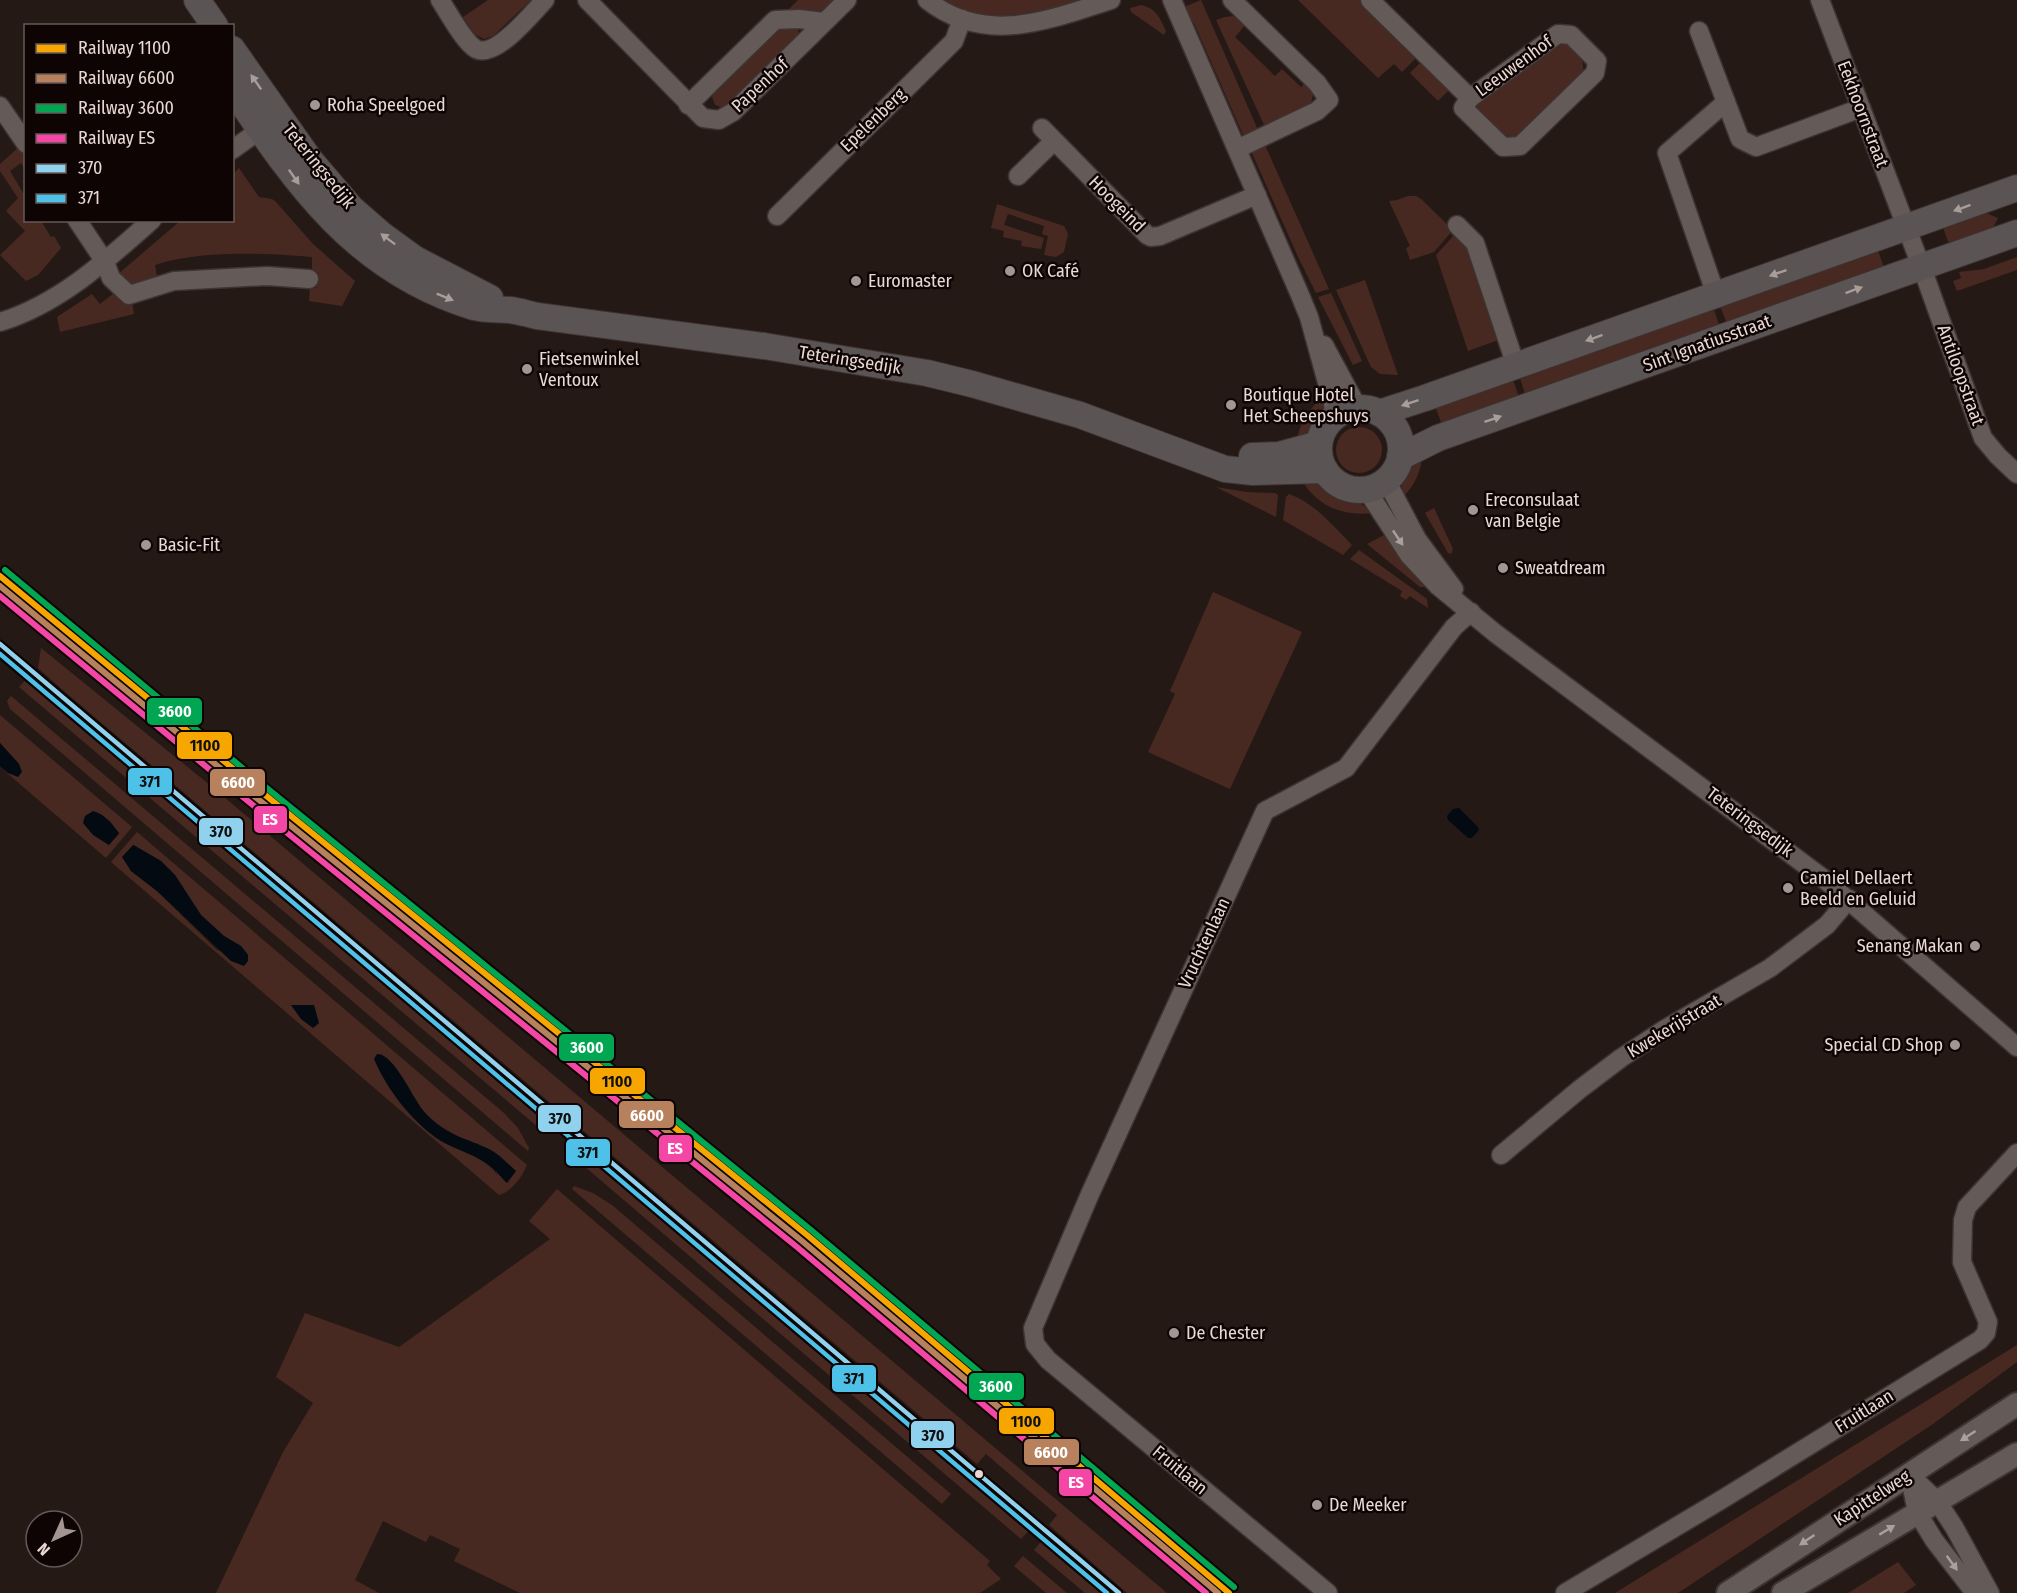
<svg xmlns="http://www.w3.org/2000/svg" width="2017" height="1593" font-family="'Fira Sans Condensed',sans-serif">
<rect width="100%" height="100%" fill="#251916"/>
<!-- green -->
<g fill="#482921" fill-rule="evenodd">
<path d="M488 0H531L493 36 484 39 475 34 463 17Z"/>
<path d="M798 0H837L823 11H787Z"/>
<path d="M945 0H1081C1033 14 992 29 945 0Z"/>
<path d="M1201 0 1258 130 1244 137 1194 23 1190 21 1184 7Z"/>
<path d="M1298 0H1360L1417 57 1402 72 1394 64 1378 78Z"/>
<path d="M1141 5C1156 8 1160 18 1166 31L1164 35 1131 12 1130 8Z"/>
<path d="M1234 16 1246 24 1235 37 1275 76 1282 69 1301 87 1305 83 1313 94 1311 104 1265 127 1216 20 1225 17Z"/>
<path d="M793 26 798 30 799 36 730 106 723 108 715 105 712 97 715 91 779 28Z"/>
<path d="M1558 45H1566C1577 51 1585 60 1583 72L1518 138 1503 135 1477 109 1476 104Z"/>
<path d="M1422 61 1450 89 1438 101 1410 73Z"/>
<path d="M1265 145 1329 289 1316 293 1299 259 1251 151Z"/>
<path d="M19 147 25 157V170L21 163 10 171 25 196 26 220 41 221 51 237 54 236 61 248 38 275 26 281 0 255 25 231 6 211 18 198 0 171V164Z"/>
<path d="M239 168 259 197 272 199 276 202 313 244 355 281 342 306 309 301 310 287 316 288 318 273 312 271V257C267 253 198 250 155 265L157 277 129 285 117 275 180 221 232 220 233 174Z"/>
<path d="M1408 196H1416L1421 199 1453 230 1434 252 1410 260 1406 248 1410 246 1389 201 1397 200Z"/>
<path d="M997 204 1064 226 1068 234 1064 252 1056 257 1044 255 1048 236 1042 234 1044 226 1008 214 1004 225 1044 238 1041 249 1021 246 1022 241 1003 237 1004 231 991 228Z"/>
<path d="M1977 209 1998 218 1989 236 1951 250 1941 222Z"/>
<path d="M1456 233 1468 246 1501 339 1468 351 1436 255Z"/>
<path d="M1876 245 1886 273 1729 329 1718 301Z"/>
<path d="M2017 257V270L1957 291 1953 281 1961 278 1959 272 1984 269Z"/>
<path d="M1365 280 1398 375 1380 374 1371 367 1336 290Z"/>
<path d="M1331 293 1362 361 1353 365 1318 297Z"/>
<path d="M92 294 100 304 113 294 127 301H132L134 314 60 332 57 317Z"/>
<path d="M1712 303 1721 331 1527 400 1518 372Z"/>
<path d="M1511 374 1521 403 1444 430 1433 401Z"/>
<path d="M1324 396C1324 418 1315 433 1296 444 1299 424 1308 409 1324 396Z"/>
<circle cx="1359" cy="450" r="23"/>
<path d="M1423 452C1421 470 1416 484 1403 497 1398 475 1407 464 1423 452Z"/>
<path d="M1300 476 1321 482 1331 490 1363 505 1372 513C1341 517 1313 504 1300 476Z"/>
<path d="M1216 487 1247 492 1275 493 1278 495 1276 517Z"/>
<path d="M1289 494C1315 503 1333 526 1352 545L1343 555 1283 520 1286 497Z"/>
<path d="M1434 508 1453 549 1451 554 1448 553 1425 513Z"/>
<path d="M1386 534 1425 585 1424 587H1420L1367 544Z"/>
<path d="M1359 550 1427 599 1428 608 1410 596 1406 600 1400 596 1402 591 1350 559Z"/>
<path d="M1213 592 1302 632 1230 789 1148 752 1175 694 1170 691Z"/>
<path d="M41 648 211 786 1167 1593H1127L1049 1525 1057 1515 986 1454 977 1464 65 692 38 668Z"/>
<path d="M29 676 546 1115 551 1130 545 1133 19 687Z"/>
<path d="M11 696 504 1113 518 1128 529 1148 528 1151 10 709 7 701Z"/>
<path d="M0 715 132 827 106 858 0 767 8 773 19 764 0 743ZM85 816 110 821 119 834 109 845C99 838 91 833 84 823Z"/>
<path d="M137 832 527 1165C522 1177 512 1191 499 1195L111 862ZM134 845 161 861 175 875 201 915 224 936 241 946 248 955V961L217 950 157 891 131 871 123 857ZM381 1054C398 1066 405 1086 417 1103 436 1129 463 1139 491 1151L497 1175C487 1157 458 1151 441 1141 406 1118 397 1090 381 1054Z"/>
<path d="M586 1160 605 1165 1032 1527 1021 1539 584 1166V1161Z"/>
<path d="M574 1186 593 1193 612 1205 951 1494 942 1504 572 1189Z"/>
<path d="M557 1189 990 1561 987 1565 1001 1579 980 1593H520L454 1561 460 1549 430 1535 426 1542 383 1521 355 1580 379 1593H216L283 1452 313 1403 276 1377 305 1313 399 1347 550 1239 529 1221Z"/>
<path d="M2017 1345V1362L1933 1424 1678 1593H1615Z"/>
<path d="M1045 1537V1538L1110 1593H1085L1034 1550Z"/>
<path d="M1023 1556 1067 1593H1046L1014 1566Z"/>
<path d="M1898 1562 1916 1585 1904 1593H1848Z"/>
</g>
<!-- water -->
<g fill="#030a12">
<path d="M0 743 19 764 22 772 18 777 8 773 0 766Z"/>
<path d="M1459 808 1478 827 1479 830 1472 838H1468L1448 820 1447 816 1453 809Z"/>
<path d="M93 811C105 814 112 824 119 833L109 845 93 835 83 823 85 816Z"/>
<path d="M133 845 161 861 175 875 201 915 224 936 241 946 248 955V961L244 966 231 961 157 891 131 871 122 857Z"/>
<path d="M291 1005H314L319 1023 313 1028 301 1019Z"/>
<path d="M377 1054C395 1054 413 1100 426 1114 448 1137 465 1137 491 1150 500 1155 508 1164 516 1171L507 1183C501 1178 497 1171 491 1167 477 1155 457 1150 441 1141 413 1123 387 1090 374 1059Z"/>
</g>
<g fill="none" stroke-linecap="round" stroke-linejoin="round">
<defs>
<g id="minor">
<path d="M440 0C448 12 464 42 476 49 496 59 532 13 545 0"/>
<path d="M587 0 703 118 719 120 733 112 847 0"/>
<path d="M927 0C985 46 1049 20 1111 0"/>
<path d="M1172 0 1300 295 1309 317 1336 415"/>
<path d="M1232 0 1317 83 1329 100 1317 111 1237 149"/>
<path d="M1370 0 1470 98"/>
<path d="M1820 0 1926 279 1983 438 1998 456 2017 474"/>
<path d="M1699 31 1740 139 1756 147 1861 108"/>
<path d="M1558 34 1571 35 1597 61 1595 73 1520 146 1503 147 1463 108 1470 98Z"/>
<path d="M688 105 775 20 799 19 824 22"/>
<path d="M0 106 26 144"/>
<path d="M1042 128 1147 235 1151 237 1160 236 1257 195"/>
<path d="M232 150 268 124"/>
<path d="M1018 176 1054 141"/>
<path d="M777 216 954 41 962 19"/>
<path d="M77 220 105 262 111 278 129 295 174 281 267 276 309 279"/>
<path d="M1457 225 1475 243 1516 366"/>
<path d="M1716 295 1667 153 1726 102"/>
<path d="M0 322C59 304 107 260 152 220"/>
<path d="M1324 345 1358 408"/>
<path d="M1386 480 1417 539 1454 589"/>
<path d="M1366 489 1409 555 1438 586 1495 633 1824 879 2017 1047"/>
<path d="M1501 1155 1580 1089 1621 1058 1665 1029 1770 968 1827 925 1849 899"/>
<path d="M1909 1474 1937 1501 1954 1527 1990 1593"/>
<path d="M1909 1474 1917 1512 1934 1540 1975 1593"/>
<path d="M1328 1593 1048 1360 1035 1344 1033 1328 1090 1194 1265 811 1346 768 1454 627 1471 612"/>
<path d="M1565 1593 1721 1500 1980 1340 1986 1333 1988 1322 1962 1262 1963 1220 1967 1207 2017 1153"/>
</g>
<g id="tertiary">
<path d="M1728 1593 2017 1404"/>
<path d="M1783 1593 2017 1454"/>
</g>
<g id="secondary">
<path d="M197 0 215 26"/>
<path d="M232 49 310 160 351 208 382 235 415 259 490 298"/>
<path d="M232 88C297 185 356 271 474 307 485 310 498 309 510 310 519 311 528 314 537 316L764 346 927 373 972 384 1080 415 1225 469 1253 472 1325 470"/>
<circle cx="1360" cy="449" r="41"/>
<path d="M1379 413 1425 398 2017 188"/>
<path d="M1252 456 1279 455 1319 444"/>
<path d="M1400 457 1438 438 2017 233"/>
</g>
</defs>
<!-- minor casing -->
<use href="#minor" stroke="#3d3332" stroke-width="21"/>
<!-- tertiary casing -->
<use href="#tertiary" stroke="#3d3332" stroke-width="26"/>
<!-- secondary casing -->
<use href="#secondary" stroke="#3d3332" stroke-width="28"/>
<!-- minor -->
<use href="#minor" stroke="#645a57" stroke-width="18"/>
<!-- tertiary -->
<use href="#tertiary" stroke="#645a57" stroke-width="22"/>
<!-- secondary -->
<use href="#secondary" stroke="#5a5454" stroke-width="26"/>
<defs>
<path id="bus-1" d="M0 644 1119 1593"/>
<path id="bus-2" d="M0 654 1107 1593"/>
</defs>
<!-- bus-1 casing -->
<use href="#bus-1" stroke="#0d0403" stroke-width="9"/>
<!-- bus-2 casing -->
<use href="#bus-2" stroke="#0d0403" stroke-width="9"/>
<!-- bus-1 -->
<use href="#bus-1" stroke="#90d2ee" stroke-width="4.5"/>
<!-- bus-2 -->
<use href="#bus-2" stroke="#4ec1e8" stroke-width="4.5"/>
<defs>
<path id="rail-1" d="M0 576 248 781 807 1235 1229 1593"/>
<path id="rail-2" d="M0 586 243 787 802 1241 1218 1593"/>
<path id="rail-3" d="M5 570 252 776 811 1230 1234 1587"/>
<path id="rail-4" d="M0 596 238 793 797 1247 1206 1593"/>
</defs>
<!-- rail-1 casing -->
<use href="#rail-1" stroke="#0d0403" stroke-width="10"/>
<!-- rail-2 casing -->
<use href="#rail-2" stroke="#0d0403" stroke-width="10"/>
<!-- rail-3 casing -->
<use href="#rail-3" stroke="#0d0403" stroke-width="10"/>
<!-- rail-4 casing -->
<use href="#rail-4" stroke="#0d0403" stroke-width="10"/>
<!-- rail-1 -->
<use href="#rail-1" stroke="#f7a600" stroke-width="6"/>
<!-- rail-2 -->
<use href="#rail-2" stroke="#b6815c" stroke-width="6"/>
<!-- rail-3 -->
<use href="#rail-3" stroke="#00a651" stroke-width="6"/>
<!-- rail-4 -->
<use href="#rail-4" stroke="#f346a5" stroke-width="6"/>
</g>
<!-- one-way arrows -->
<defs><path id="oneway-solid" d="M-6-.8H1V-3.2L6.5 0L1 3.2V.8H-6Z" transform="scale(1.5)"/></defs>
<g fill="#a99d9a">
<use href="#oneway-solid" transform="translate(256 82) rotate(-125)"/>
<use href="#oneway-solid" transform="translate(294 177) rotate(55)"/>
<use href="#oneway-solid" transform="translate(1962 208) rotate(160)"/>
<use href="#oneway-solid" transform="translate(388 239) rotate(-143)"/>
<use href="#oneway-solid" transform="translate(1778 273) rotate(161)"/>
<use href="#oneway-solid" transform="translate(1854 290) rotate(-20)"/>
<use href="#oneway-solid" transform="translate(445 297) rotate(22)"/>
<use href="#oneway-solid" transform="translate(1594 338) rotate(160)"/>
<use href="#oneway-solid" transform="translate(1410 403) rotate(162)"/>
<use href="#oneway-solid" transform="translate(1493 419) rotate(-19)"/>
</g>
<g fill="#ad9f9c">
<use href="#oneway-solid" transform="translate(1398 538) rotate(56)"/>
<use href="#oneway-solid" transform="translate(1968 1436) rotate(147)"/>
<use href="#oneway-solid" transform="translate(1887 1530) rotate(-31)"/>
<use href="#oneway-solid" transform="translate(1807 1540) rotate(146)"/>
<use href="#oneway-solid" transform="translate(1952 1563) rotate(54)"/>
</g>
<!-- markers -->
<g fill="#a49592" stroke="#0d0403" stroke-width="2">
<circle cx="315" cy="105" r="6"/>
<circle cx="1010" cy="271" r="6"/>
<circle cx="856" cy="281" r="6"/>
<circle cx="527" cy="369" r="6"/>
<circle cx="1231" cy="405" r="6"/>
<circle cx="1473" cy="510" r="6"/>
<circle cx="146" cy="545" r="6"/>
<circle cx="1503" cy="568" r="6"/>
<circle cx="1788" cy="888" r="6"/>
<circle cx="1975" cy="946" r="6"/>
<circle cx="1955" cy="1045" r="6"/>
<circle cx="1174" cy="1333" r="6"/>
<circle cx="1317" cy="1505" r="6"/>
</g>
<circle fill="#e9d8d4" stroke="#0d0403" stroke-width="2" cx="979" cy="1474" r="5"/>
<g text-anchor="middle" stroke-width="5" stroke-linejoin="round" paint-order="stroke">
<!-- street labels -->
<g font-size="18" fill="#e9d8d4" stroke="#0d0403">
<text transform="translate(1514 66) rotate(-36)" y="6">Leeuwenhof</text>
<text transform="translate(760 85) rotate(-43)" y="6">Papenhof</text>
<text transform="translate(1863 114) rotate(69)" y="6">Eekhoornstraat</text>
<text transform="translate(873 120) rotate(-44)" y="6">Epelenberg</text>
<text transform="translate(319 166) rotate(51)" y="6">Teteringsedijk</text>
<text transform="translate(1117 204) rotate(45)" y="6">Hoogeind</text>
<text transform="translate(1707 343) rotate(-20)" y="6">Sint Ignatiusstraat</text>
<text transform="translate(850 360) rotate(9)" y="6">Teteringsedijk</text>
<text transform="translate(1961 375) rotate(70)" y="6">Antiloopstraat</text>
<text transform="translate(1750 822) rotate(37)" y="6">Teteringsedijk</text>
<text transform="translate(1204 943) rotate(-65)" y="6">Vruchtenlaan</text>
<text transform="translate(1674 1026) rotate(-31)" y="6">Kwekerijstraat</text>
<text transform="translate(1864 1411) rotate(-32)" y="6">Fruitlaan</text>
<text transform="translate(1180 1470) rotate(40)" y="6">Fruitlaan</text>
<text transform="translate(1872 1498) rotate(-33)" y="6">Kapittelweg</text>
</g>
<!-- poi labels -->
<g font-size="18" fill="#e9d8d4" stroke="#0d0403" text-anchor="start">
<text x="327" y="111">Roha Speelgoed</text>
<text x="1022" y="277">OK Café</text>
<text x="868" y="287">Euromaster</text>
<text x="539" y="365">Fietsenwinkel<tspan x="539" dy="21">Ventoux</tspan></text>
<text x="1243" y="401">Boutique Hotel<tspan x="1243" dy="21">Het Scheepshuys</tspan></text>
<text x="1485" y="506">Ereconsulaat<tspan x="1485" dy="21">van Belgie</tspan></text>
<text x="158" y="551">Basic-Fit</text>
<text x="1515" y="574">Sweatdream</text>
<text x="1800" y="884">Camiel Dellaert<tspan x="1800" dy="21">Beeld en Geluid</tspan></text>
<text x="1963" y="952" text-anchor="end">Senang Makan</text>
<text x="1943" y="1051" text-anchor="end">Special CD Shop</text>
<text x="1186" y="1339">De Chester</text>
<text x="1329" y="1511">De Meeker</text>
</g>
</g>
<g stroke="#0d0403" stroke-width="2">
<rect x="146" y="697" width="57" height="29" rx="6" fill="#00a651"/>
<rect x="176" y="731" width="57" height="29" rx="6" fill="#f7a600"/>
<rect x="127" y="767" width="46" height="29" rx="6" fill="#4ec1e8"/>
<rect x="209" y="768" width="57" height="29" rx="6" fill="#b6815c"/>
<rect x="253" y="805" width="35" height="29" rx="6" fill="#f346a5"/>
<rect x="198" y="817" width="46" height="29" rx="6" fill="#90d2ee"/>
<rect x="558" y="1033" width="57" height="29" rx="6" fill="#00a651"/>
<rect x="589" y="1067" width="57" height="28" rx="6" fill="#f7a600"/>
<rect x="618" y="1100" width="57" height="29" rx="6" fill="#b6815c"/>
<rect x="537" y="1104" width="45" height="29" rx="6" fill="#90d2ee"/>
<rect x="658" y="1134" width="35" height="29" rx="6" fill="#f346a5"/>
<rect x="565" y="1138" width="46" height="29" rx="6" fill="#4ec1e8"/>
<rect x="831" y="1364" width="46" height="29" rx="6" fill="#4ec1e8"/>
<rect x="968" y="1372" width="57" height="29" rx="6" fill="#00a651"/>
<rect x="998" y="1407" width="57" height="28" rx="6" fill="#f7a600"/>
<rect x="910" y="1420" width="45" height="29" rx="6" fill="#90d2ee"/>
<rect x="1023" y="1438" width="57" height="28" rx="6" fill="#b6815c"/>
<rect x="1058" y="1468" width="35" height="29" rx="6" fill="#f346a5"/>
</g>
<g font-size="16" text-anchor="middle" font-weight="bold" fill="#fff">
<text x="175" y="717">3600</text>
<text x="238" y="788">6600</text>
<text x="270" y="825">ES</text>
<text x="587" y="1053">3600</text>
<text x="647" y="1121">6600</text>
<text x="675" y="1154">ES</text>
<text x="996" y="1392">3600</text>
<text x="1051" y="1458">6600</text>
<text x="1076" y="1488">ES</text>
</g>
<g font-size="16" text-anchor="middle" font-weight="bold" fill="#111">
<text x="205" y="751">1100</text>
<text x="150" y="787">371</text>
<text x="221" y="837">370</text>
<text x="617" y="1087">1100</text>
<text x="560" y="1124">370</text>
<text x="588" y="1158">371</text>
<text x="854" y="1384">371</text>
<text x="1026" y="1427">1100</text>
<text x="933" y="1441">370</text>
</g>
<!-- legend -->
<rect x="24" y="24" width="210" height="198" fill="#0d0403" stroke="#655957" stroke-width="1.5"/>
<rect x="36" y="44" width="30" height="9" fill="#f7a600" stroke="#655957" stroke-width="1.5"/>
<text x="78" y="54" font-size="18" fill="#e9d8d4">Railway 1100</text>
<rect x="36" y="74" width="30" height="9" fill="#b6815c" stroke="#655957" stroke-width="1.5"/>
<text x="78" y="84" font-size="18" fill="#e9d8d4">Railway 6600</text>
<rect x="36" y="104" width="30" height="9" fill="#00a651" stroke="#655957" stroke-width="1.5"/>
<text x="78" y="114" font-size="18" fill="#e9d8d4">Railway 3600</text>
<rect x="36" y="134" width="30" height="9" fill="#f346a5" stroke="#655957" stroke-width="1.5"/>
<text x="78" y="144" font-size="18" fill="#e9d8d4">Railway ES</text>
<rect x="36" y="164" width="30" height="9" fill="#90d2ee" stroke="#655957" stroke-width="1.5"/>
<text x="78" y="174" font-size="18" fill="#e9d8d4">370</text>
<rect x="36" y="194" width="30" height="9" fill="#4ec1e8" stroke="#655957" stroke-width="1.5"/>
<text x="78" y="204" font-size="18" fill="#e9d8d4">371</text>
<!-- north arrow -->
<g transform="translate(54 1539) rotate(225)"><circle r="28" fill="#0d0403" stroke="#655957" stroke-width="1.5"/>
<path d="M0-4.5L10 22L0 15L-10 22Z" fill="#a49592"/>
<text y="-9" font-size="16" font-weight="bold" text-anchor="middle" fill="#e9d8d4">N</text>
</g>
</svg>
